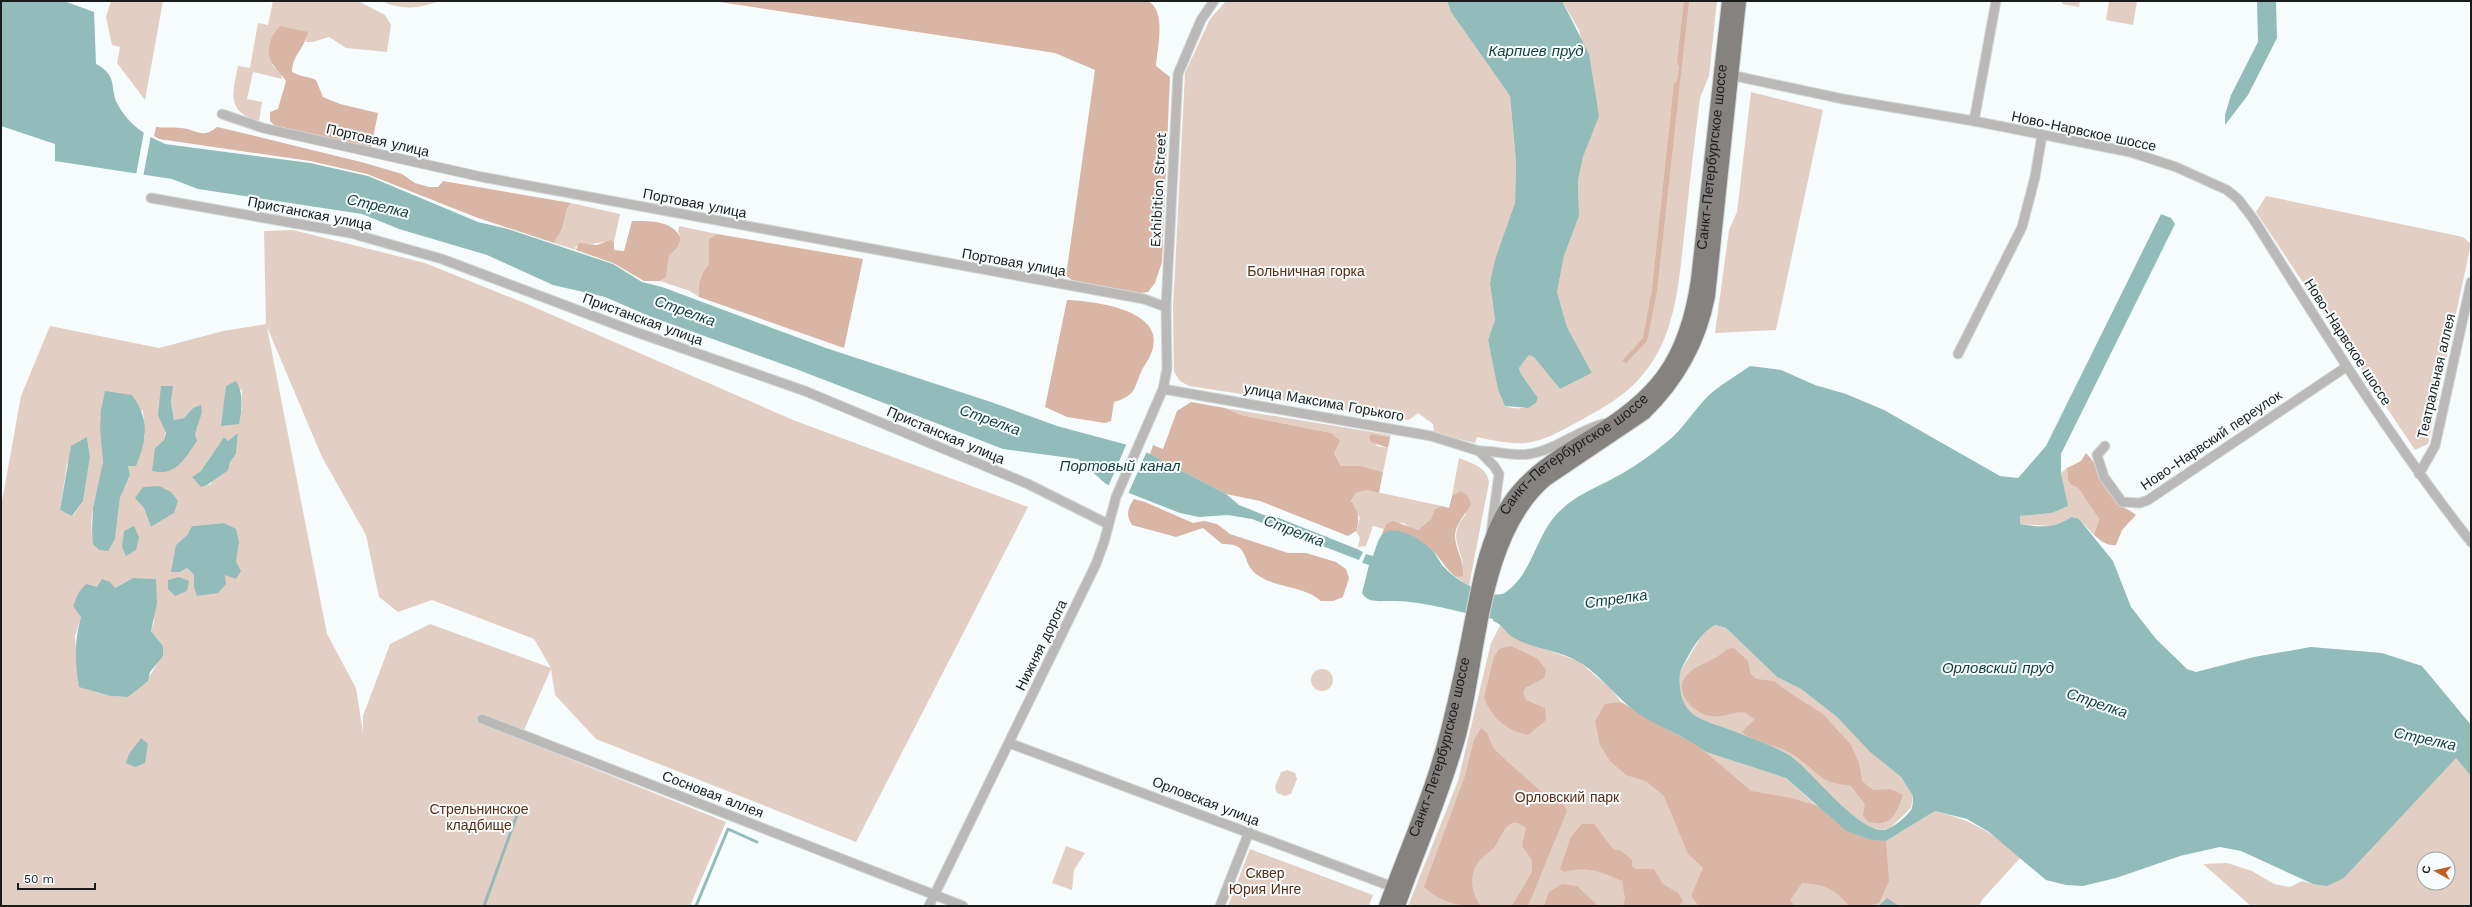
<svg xmlns="http://www.w3.org/2000/svg" width="2472" height="907" font-family="'Work Sans',sans-serif">
<rect width="100%" height="100%" fill="#f6fcfc"/>
<!-- green -->
<g fill="#e3cec4" fill-rule="evenodd">
<path d="M111 1H163L145 100 117 63 120 47 112 45 106 17Z"/>
<path d="M273 1H358L385 15 391 25 387 52 346 48 329 37 313 42H306L307 32 272 65 281 74 282 79 253 72 247 99 262 102 259 121C225 112 233 93 238 66L250 68 258 23 268 25Z"/>
<path d="M381 1H441C417 8 405 11 381 1Z"/>
<path d="M1226 1H1447L1451 12 1510 96 1516 162 1515 203 1490 283 1495 320 1488 340 1498 390 1505 406C1516 410 1526 409 1536 403L1538 398 1521 374 1519 368 1529 355 1534 356 1560 389 1592 373 1567 327 1557 292 1564 256 1579 216 1578 181 1583 157 1598 116 1579 30 1562 1H1717L1709 76 1700 98C1695 138 1690 179 1686 219 1679 273 1679 336 1639 379 1624 396 1603 408 1583 419 1537 444 1530 449 1477 437L1475 443 1434 433 1433 424 1418 413 1409 420 1189 386 1180 381 1174 372 1173 308 1185 73 1210 19Z"/>
<path d="M2063 1H2080L2079 7 2062 4Z"/>
<path d="M2109 1H2137L2133 25 2106 20Z"/>
<path d="M1751 92 1823 110 1776 330 1715 333 1729 230 1737 212Z"/>
<path d="M2266 196 2463 237 2471 244 2428 444 2415 450 2256 212Z"/>
<path d="M571 203 620 214 614 242C612 241 580 245 575 247L576 250 554 243 562 229 567 209Z"/>
<path d="M679 226 717 234 709 239V264C700 274 698 284 699 297L690 291 660 281 666 276 669 256 678 247 681 238 678 231Z"/>
<path d="M293 230 425 263 527 304 793 420 1028 507 856 842 596 739 555 695 551 669 520 739 726 822 690 906H1V507L21 396 50 326 159 348 223 331 266 324 264 231ZM267 327 322 457 366 535 379 597 398 612 432 600 534 639 551 668 430 624 390 644 363 716V733L356 688 327 634ZM173 386 171 402 174 420 184 418 193 408 198 426 194 434 155 448 164 440ZM226 386 242 390V411L225 399ZM143 410 145 437 128 466 130 475 120 498 115 539 99 550C81 529 100 486 103 462 104 457 103 451 103 446ZM238 433 236 454 230 462 228 471 216 476 210 485 192 477 201 471 224 437 228 441ZM87 437 90 457 83 501 73 516 60 510 67 464ZM144 508 174 513 151 527ZM224 523 237 554 232 576 225 575 194 587V575L187 568 180 572 176 545 187 535 192 526ZM133 578 155 579 154 621 151 631 163 646C156 671 148 681 128 697L110 696 95 692 76 651 75 636 81 617 115 588Z"/>
<path d="M1225 408 1391 435 1390 437 1372 434 1377 446 1388 448 1383 472 1361 466H1341L1334 453 1331 433 1241 415Z"/>
<path d="M1459 458C1471 463 1487 467 1489 482L1469 586 1456 577 1463 575C1466 550 1444 540 1466 514L1452 496Z"/>
<path d="M2067 468 2068 481 2071 485 2078 488 2099 519 2094 535 2079 519 2050 526 2020 524V516L2052 513 2067 506 2061 473Z"/>
<path d="M1367 490 1442 506 1435 509 1431 519 1418 530 1412 529 1403 523 1386 524 1384 529 1373 526 1366 546 1358 547 1360 538 1356 531 1360 518 1351 502 1356 493Z"/>
<path d="M1501 624 1514 638 1578 661 1611 689 1621 702 1706 752 1786 778 1832 820 1886 841 1935 811C1976 822 1989 831 2021 857L1982 900 1979 906H1408L1458 781 1491 643Z"/>
<path d="M1715 625 1726 628 1777 677 1801 689 1837 717 1870 752 1901 777 1913 796 1911 808 1890 828 1883 830 1867 827 1854 818 1791 757 1732 731 1707 724 1689 711 1680 698 1679 674 1705 630Z"/>
<circle cx="1322" cy="680" r="11"/>
<path d="M2456 757 2471 776V906H2251L2203 864 2227 863 2252 871 2274 884 2290 887 2302 881 2313 884 2344 878ZM2424 859H2448V883H2424Z"/>
<path d="M1287 770 1295 773 1297 779 1291 794 1285 796 1277 793 1275 787 1281 772Z"/>
<path d="M1066 846 1085 853 1074 870 1072 890 1052 883Z"/>
<path d="M1250 849 1373 895 1369 906H1228Z"/>
</g>
<!-- forest -->
<g fill="#d8b5a5">
<path d="M713 1H1148C1167 11 1157 48 1156 66L1170 77 1162 262 1155 283 1148 292 1133 294 1072 280 1066 276 1095 70 1055 53Z"/>
<path d="M1684 1H1689L1657 291 1647 341 1626 363 1622 361 1643 338 1652 290 1674 83 1677 81 1679 67 1677 62Z"/>
<path d="M280 26 308 32C305 48 292 55 292 72 301 77 307 76 316 80L323 97 340 104 378 113 371 148 275 126 270 121V112L278 109 286 81C282 75 278 72 274 66 264 53 270 36 280 26Z"/>
<path d="M156 127C164 128 173 127 181 128 197 129 201 140 217 127L226 129 365 163 402 174 415 183 429 187H438L443 181 571 203 567 209 562 229 554 243 478 218 367 174 310 161 159 139 154 136Z"/>
<path d="M632 221C650 221 672 220 681 238L678 247 669 256 666 277 660 281H644L613 263 576 250 579 243 597 245 611 240 614 242V250L624 251Z"/>
<path d="M717 234 863 259 844 348 699 297C698 284 700 274 709 264V239Z"/>
<path d="M1067 300C1092 301 1163 309 1153 348 1151 356 1146 363 1142 370 1133 389 1137 395 1114 402L1111 421 1105 423 1067 417 1045 407Z"/>
<path d="M1191 402 1225 408 1241 415 1331 433 1340 441 1334 453 1341 466H1361L1383 472 1379 493 1367 490 1356 493 1351 501C1359 513 1360 518 1356 531L1348 536 1260 501 1226 494 1150 454 1153 445 1163 449 1177 411Z"/>
<path d="M1372 434 1390 437 1388 448 1371 442 1369 437Z"/>
<path d="M2086 453C2099 465 2102 486 2114 499 2120 507 2129 509 2136 515L2122 530 2116 545C2106 546 2101 541 2094 535L2099 519 2078 488 2071 485 2068 481 2067 468 2081 461Z"/>
<path d="M1461 491 1468 496 1471 504C1466 514 1456 523 1455 535 1455 550 1465 561 1463 576L1456 577C1445 569 1441 558 1432 550 1421 540 1395 523 1381 536L1386 524 1393 521 1418 530 1431 519 1435 509 1442 506 1449 508 1452 496Z"/>
<path d="M1134 499 1145 502 1193 523 1204 521 1217 524 1230 534 1288 553H1306L1336 562 1346 569 1349 578 1343 597 1333 601H1321C1302 585 1276 589 1256 574 1241 562 1251 543 1222 544L1203 528 1176 537 1132 525C1126 515 1127 509 1134 499Z"/>
<path d="M1511 646 1538 659 1546 670 1544 678 1525 688 1523 693 1526 700 1545 708 1546 720 1528 735C1507 731 1492 718 1484 698L1494 657 1499 649Z"/>
<path d="M1734 648 1748 661 1750 673 1756 679 1774 681 1790 693 1823 714 1851 745 1859 763 1862 781 1873 790 1890 789 1903 795C1896 814 1891 829 1867 821L1863 815 1865 804 1850 785C1819 784 1818 771 1795 756 1778 744 1759 745 1742 732L1755 719C1751 717 1746 712 1741 712 1731 713 1721 718 1710 716 1694 713 1673 692 1686 676 1697 663 1716 661 1727 649Z"/>
<path d="M1621 702 1658 725 1696 744 1751 791 1791 798 1818 806 1846 831 1872 840 1886 841 1889 881 1879 903 1868 906H1849C1834 887 1825 885 1802 883L1790 900 1795 906H1699L1691 896 1703 868 1688 854 1664 796 1646 781 1626 775 1610 761 1600 745 1595 721 1605 704Z"/>
<path d="M1481 728 1487 733 1494 749 1510 764 1552 801 1562 803 1567 811 1528 906H1512L1532 872V860L1522 846 1526 828C1507 812 1502 837 1494 848 1490 852 1484 855 1480 860 1468 875 1471 891 1480 906 1457 906 1442 903 1424 887L1465 776 1474 740Z"/>
<path d="M1582 824H1594L1613 849 1621 851 1632 860V867L1636 869H1654L1663 884 1678 893 1683 901 1678 906H1623L1625 898 1622 881C1603 872 1585 865 1564 872L1560 869 1571 837Z"/>
<path d="M1562 884 1577 886 1598 906H1544L1549 892Z"/>
</g>
<!-- water -->
<g fill="#91bcba" fill-rule="evenodd">
<path d="M1 1H64L94 12 96 64C119 76 109 89 118 105 129 125 145 135 165 144L310 163 368 176 478 222 508 229 613 264 642 282 662 287 826 348 991 402 1057 426 1124 444 1150 454 1226 494 1239 505 1269 517 1279 518 1357 549 1363 552 1359 560 1252 519 1228 515 1199 517 1180 513 1106 484 1078 459 1003 449 796 369 649 316 605 297 553 285 487 255 399 229 362 214 198 189 172 179 55 161V144L1 126Z"/>
<path d="M1447 1H1562L1589 54 1599 116 1583 157 1578 181 1579 216 1564 256 1557 292 1567 327 1592 373 1560 389 1534 357 1529 355 1519 368 1521 374 1538 398 1536 403 1528 408 1505 406 1498 390 1488 340 1495 320 1490 283 1495 260 1515 203 1516 162 1510 96 1451 12Z"/>
<path d="M2257 1H2276L2277 38 2248 95 2225 125V115L2231 95 2258 42Z"/>
<path d="M2161 214 2171 218 2175 224 2061 454V473L2068 506 2052 513 2020 516V524C2038 527 2056 529 2071 517L2079 519 2113 561 2131 607 2156 639 2187 669 2196 672 2254 657 2311 647 2382 653 2422 666 2471 725V776L2456 758 2344 878 2327 886 2313 884 2241 851 2220 847 2180 856 2116 878 2083 886 2066 885 2046 880 1989 832 1967 819 1935 811 1886 841 1872 840 1846 831 1786 778 1706 752C1687 737 1663 729 1642 716 1618 701 1601 674 1577 661 1558 650 1533 649 1514 638 1505 633 1503 624 1493 621V619C1459 613 1424 600 1389 601 1378 601 1368 603 1362 593L1369 565 1362 563 1366 554 1373 556C1375 550 1379 535 1385 532 1400 526 1422 540 1432 550 1437 555 1440 564 1446 569 1457 581 1493 602 1506 592 1534 572 1536 532 1561 510 1578 493 1603 485 1623 473 1638 464 1654 453 1668 441 1683 429 1694 410 1708 396 1720 385 1736 376 1750 366L1781 370 1815 385 1846 394 1884 410 2000 476 2018 478 2046 446ZM1715 625 1726 628 1777 677 1801 689 1837 717 1870 752 1901 777 1913 796C1913 799 1913 804 1912 808 1909 815 1892 829 1884 830 1858 832 1815 775 1793 758 1782 749 1748 737 1733 731 1708 721 1682 719 1680 687 1679 677 1679 673 1684 664 1692 649 1700 633 1715 625Z"/>
<path d="M236 381C244 393 242 409 239 424L221 426 226 386Z"/>
<path d="M161 386H173L171 402 174 420 184 418 193 408 201 405 202 412 195 434 197 441C185 458 176 477 152 471L155 448 164 440 166 433 158 415Z"/>
<path d="M105 391 132 395C150 420 147 439 136 466H128L130 475 120 498 115 539 108 551 99 550 93 544 92 531 93 507 103 462 100 428 101 410Z"/>
<path d="M238 433 236 454 230 462 228 471C217 476 212 484 201 487L192 477 201 471 224 437 228 441Z"/>
<path d="M87 437 90 457 83 501 72 516 60 510 71 446Z"/>
<path d="M159 486 171 492 178 501 174 513 151 527 144 508 135 498 143 487Z"/>
<path d="M224 523 236 529 239 542 236 562 241 571 236 579 225 575 226 584 218 593 197 596 194 587V575L187 568 180 572H171L176 545 187 535 192 526Z"/>
<path d="M134 526 139 537 136 550 126 556 122 547 124 531Z"/>
<path d="M179 577 189 581 187 591 175 596 168 589V580Z"/>
<path d="M133 578 156 579 157 603 151 631 163 646V656L150 672 148 681 128 697 110 696 79 687C75 663 74 640 81 617L73 606 79 592 86 584 97 587 102 579 110 582 115 588Z"/>
<path d="M141 738 148 744 145 763 135 767 126 763 129 754Z"/>
<path d="M1887 898 1899 906H1879Z"/>
</g>
<!-- pier -->
<g fill="#f6fcfc">
<path d="M144 132 151 135 143 177 136 175Z"/>
<path d="M1127 443 1147 451 1128 494 1108 487Z"/>
</g>
<g fill="none" stroke-linecap="round" stroke-linejoin="round">
<!-- stream -->
<g stroke="#91bcba" stroke-width="3">
<path d="M484 906 518 812"/>
<path d="M696 906 728 829 757 842"/>
</g>
<defs>
<g id="minor">
<path d="M1726 74 1843 99 1974 121 2130 152 2176 167 2227 190 2238 199 2254 220C2323 330 2391 440 2471 542"/>
<path d="M222 114 263 128 482 177 1144 299 1166 307"/>
<path d="M1974 121 1996 1"/>
<path d="M151 198 350 233 442 259 633 331 805 391 1028 484 1108 524"/>
<path d="M1958 354 2022 227 2035 177 2042 135"/>
<path d="M1163 389 1431 436 1479 451 1494 466 1499 474 1491 533"/>
<path d="M2105 446 2097 455 2104 477 2122 502 2140 503 2148 500 2346 367"/>
<path d="M1479 451C1496 450 1512 457 1529 454 1557 450 1579 429 1607 423"/>
<path d="M2419 474 2435 446 2471 282"/>
<path d="M482 719 963 906"/>
<path d="M1009 743 1393 887"/>
<path d="M929 906 1096 564 1104 542 1116 497 1163 389 1167 369 1166 307 1178 74 1201 20 1214 1"/>
<path d="M1220 906 1249 832"/>
</g>
<g id="primary">
<path id="s1" d="M1386 906C1407 848 1433 791 1448 730 1457 694 1465 657 1472 620 1480 579 1487 537 1510 502 1528 475 1558 456 1585 440 1656 399 1686 362 1698 280L1729 1"/>
<path d="M1398 906C1418 849 1443 794 1459 735 1480 654 1480 535 1546 479L1644 413C1678 380 1699 343 1708 296L1739 1"/>
</g>
</defs>
<!-- minor casing -->
<use href="#minor" stroke="#d3d8d8" stroke-width="11"/>
<!-- primary casing -->
<use href="#primary" stroke="#d3d8d8" stroke-width="16"/>
<!-- minor -->
<use href="#minor" stroke="#bbb9b8" stroke-width="9"/>
<!-- primary -->
<use href="#primary" stroke="#868280" stroke-width="14"/>
</g>
<g text-anchor="middle" stroke-width="4" stroke-linejoin="round" paint-order="stroke">
<!-- street labels -->
<g font-size="14" fill="#1a1c1c" stroke="#f6fcfc">
<text transform="translate(2084 131) rotate(12)" y="5">Ново-Нарвское шоссе</text>
<text transform="translate(378 140) rotate(13)" y="5">Портовая улица</text>
<text dy="5" stroke="none"><textPath href="#s1" startOffset="851">Санкт-Петербургское шоссе</textPath></text>
<text transform="translate(1158 190) rotate(-87)" y="5">Exhibition Street</text>
<text transform="translate(695 203) rotate(11)" y="5">Портовая улица</text>
<text transform="translate(310 213) rotate(11)" y="5">Пристанская улица</text>
<text transform="translate(1014 262) rotate(10)" y="5">Портовая улица</text>
<text transform="translate(643 319) rotate(20)" y="5">Пристанская улица</text>
<text transform="translate(2348 342) rotate(57)" y="5">Ново-Нарвское шоссе</text>
<text transform="translate(2436 376) rotate(-77)" y="5">Театральная аллея</text>
<text transform="translate(1324 402) rotate(10)" y="5">улица Максима Горького</text>
<text transform="translate(946 435) rotate(23)" y="5">Пристанская улица</text>
<text transform="translate(2211 440) rotate(-34)" y="5">Ново-Нарвский переулок</text>
<text dy="5" stroke="none"><textPath href="#s1" startOffset="504">Санкт-Петербургское шоссе</textPath></text>
<text transform="translate(1041 645) rotate(-64)" y="5">Нижняя дорога</text>
<text dy="5" stroke="none"><textPath href="#s1" startOffset="168">Санкт-Петербургское шоссе</textPath></text>
<text transform="translate(713 794) rotate(21)" y="5">Сосновая аллея</text>
<text transform="translate(1206 801) rotate(21)" y="5">Орловская улица</text>
</g>
<!-- park labels -->
<g font-size="14" fill="#5b2d14" stroke="#f6fcfc">
<text x="1306" y="276">Больничная горка</text>
<text x="1567" y="802">Орловский парк</text>
<text x="479" y="814">Стрельнинское<tspan x="479" dy="16">кладбище</tspan></text>
<text x="1265" y="878">Сквер<tspan x="1265" dy="16">Юрия Инге</tspan></text>
</g>
<!-- water labels -->
<g font-size="15" font-style="italic" fill="#143d3c" stroke="#f6fcfc">
<text x="1536" y="56">Карпиев пруд</text>
<text transform="translate(378 206) rotate(13)" y="5">Стрелка</text>
<text transform="translate(685 311) rotate(20)" y="5">Стрелка</text>
<text transform="translate(990 420) rotate(20)" y="5">Стрелка</text>
<text x="1120" y="471">Портовый канал</text>
<text transform="translate(1294 531) rotate(21)" y="5">Стрелка</text>
<text transform="translate(1616 599) rotate(-8)" y="5">Стрелка</text>
<text x="1998" y="673">Орловский пруд</text>
<text transform="translate(2097 703) rotate(19)" y="5">Стрелка</text>
<text transform="translate(2425 739) rotate(12)" y="5">Стрелка</text>
</g>
</g>
<!-- border -->
<rect width="2472" height="907" fill="none" stroke="#1a1c1c" stroke-width="4"/>
<!-- north arrow -->
<g transform="translate(2436 871) rotate(278)"><circle r="19" fill="#f6fcfc" stroke="#9ea2a2"/>
<path d="M0-3L7 15L0 10L-7 15Z" fill="#c05d25"/>
<text y="-6" font-size="11" font-weight="bold" text-anchor="middle" fill="#1a1c1c">С</text>
</g>
<!-- scale -->
<path d="M18 883v6h77v-6" fill="none" stroke="#1a1c1c" stroke-width="2"/>
<text x="24" y="883" font-size="12" fill="#1a1c1c" stroke="#f6fcfc" stroke-width="3" paint-order="stroke">50 m</text>
</svg>
